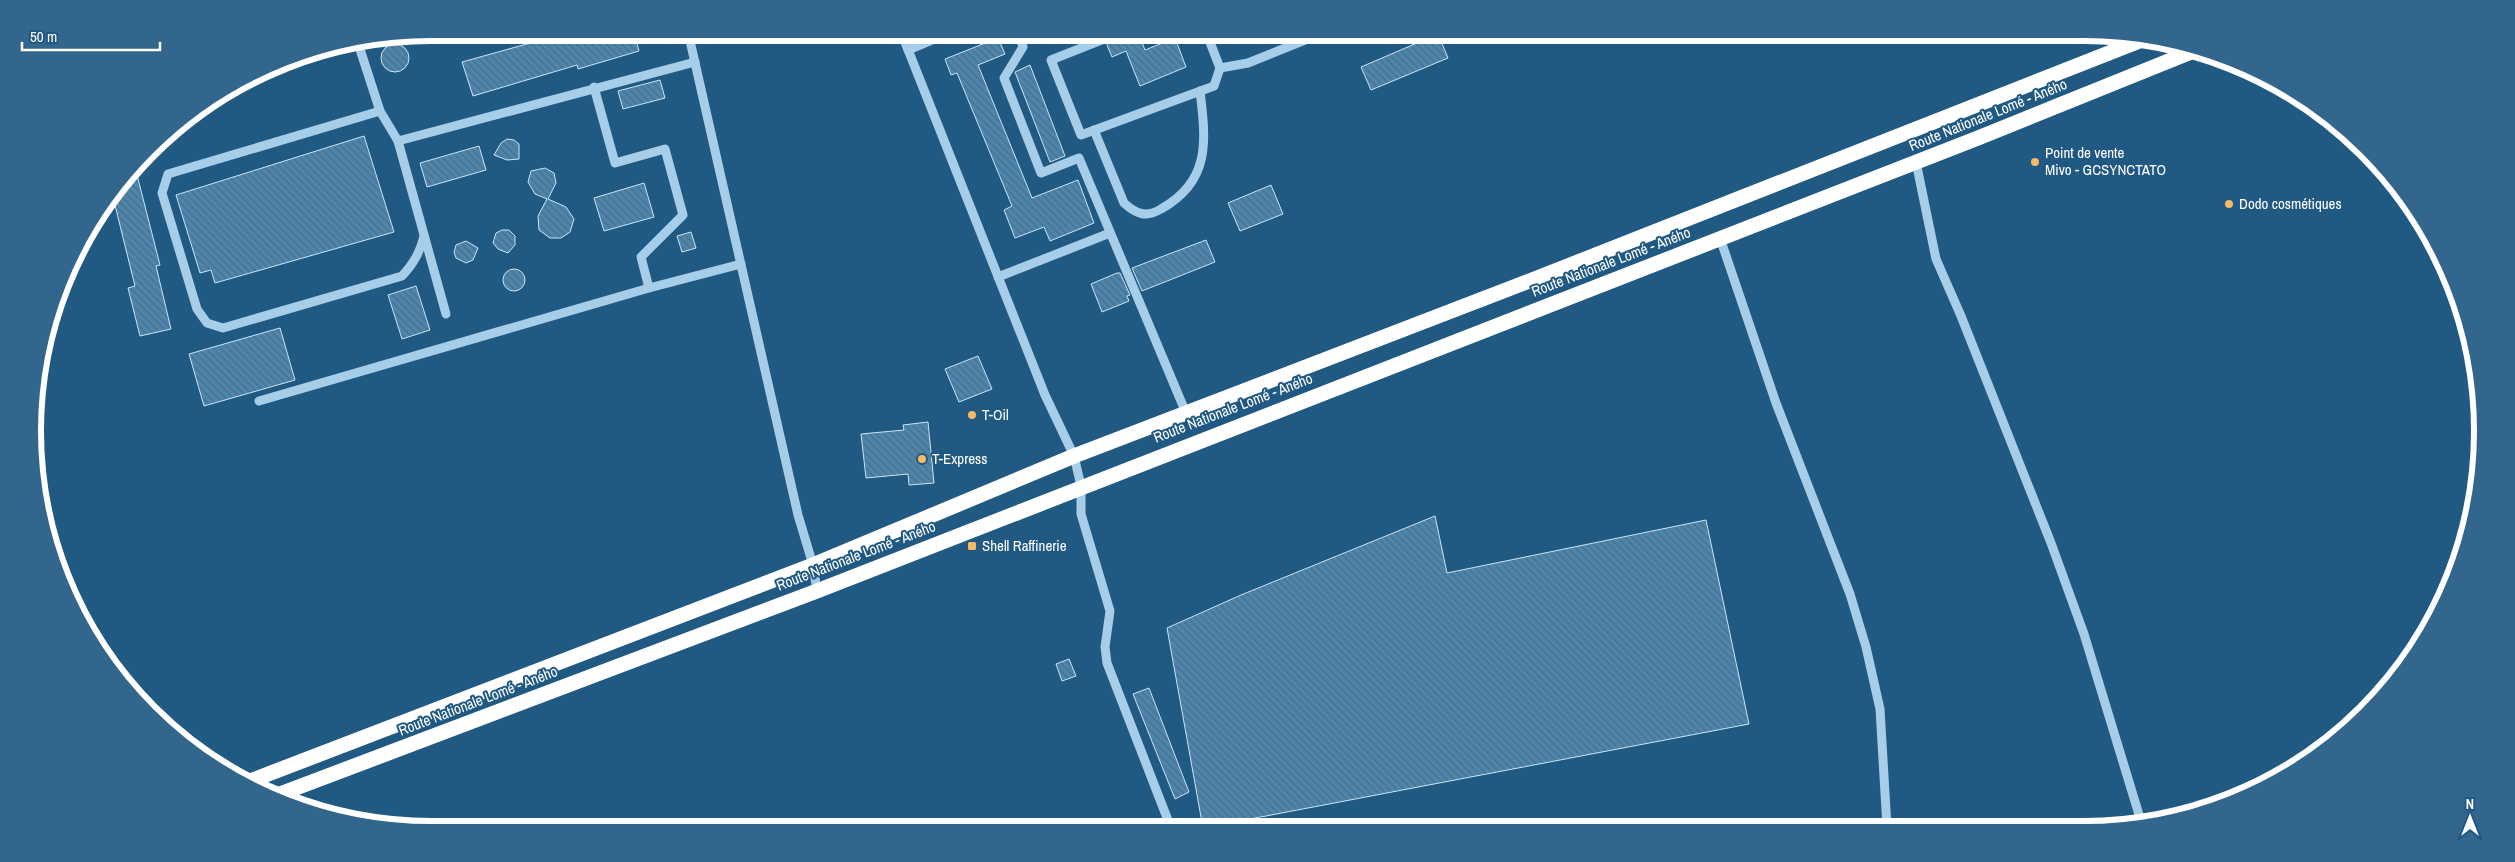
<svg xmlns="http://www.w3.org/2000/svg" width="2515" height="862" font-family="'Archivo Narrow',sans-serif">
<defs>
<pattern id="building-back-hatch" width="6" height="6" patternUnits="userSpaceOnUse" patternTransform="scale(1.25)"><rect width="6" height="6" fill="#4d85ac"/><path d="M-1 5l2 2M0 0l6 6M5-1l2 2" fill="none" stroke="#4d6e86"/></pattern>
</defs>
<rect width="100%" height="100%" fill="#205982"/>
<!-- building -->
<g fill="url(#building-back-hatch)" stroke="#cbe5f6">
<path d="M570 32H634L639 51 578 69 577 65 473 96 462 62Z"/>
<path d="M1101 32H1138L1145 50 1175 38 1186 67 1140 86 1126 51 1112 57 1107 45 1110 40V36Z"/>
<path d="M1438 34 1448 58 1371 90 1361 67Z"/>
<path d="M998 38 1005 54 978 65 1032 198 1078 180 1094 223 1050 241 1044 227 1015 238 1004 210 1012 206 957 73 951 75 945 59Z"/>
<circle cx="395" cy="58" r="14"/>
<path d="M1030 65 1065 156 1050 162 1015 72Z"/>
<path d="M660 80 665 98 623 109 618 91Z"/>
<path d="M364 136 394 232 215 283 211 270 200 273 176 195Z"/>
<path d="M507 139 514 140 519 144V159L507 160 494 155 501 143Z"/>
<path d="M479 146 486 170 427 187 420 163Z"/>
<path d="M135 167 160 265 156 266 171 329 140 336 128 288 135 286 112 193Z"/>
<path d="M545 168 554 173 556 183 548 199 566 207 574 219 570 232 561 238H550L539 230 538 216 547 199 535 194 528 182 531 171Z"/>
<path d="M644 183 654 217 604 231 594 198Z"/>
<path d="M1271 185 1283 214 1240 231 1228 203Z"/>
<path d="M502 230H509L515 236V245L508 253 498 249 493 243 496 233Z"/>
<path d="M691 232 696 248 682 252 677 236Z"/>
<path d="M1206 240 1215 262 1142 291 1132 268Z"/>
<path d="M466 241 478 248 473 260 466 263 456 258 454 252 456 245Z"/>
<circle cx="514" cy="280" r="11"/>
<path d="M1117 273H1120L1130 295 1127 296 1129 301 1102 312 1091 284Z"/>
<path d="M416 286 430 330 402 339 388 295Z"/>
<path d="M280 328 295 380 204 406 189 354Z"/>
<path d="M978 356 992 389 959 402 945 369Z"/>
<path d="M928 422 934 483 909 485 908 474 866 478 861 434 904 430 903 425Z"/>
<path d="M1435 516 1447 573 1706 520 1749 724 1203 828 1167 628 1241 595Z"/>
<path d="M1069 659 1076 676 1062 681 1056 664Z"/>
<path d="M1149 688 1189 792 1175 799 1133 694Z"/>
</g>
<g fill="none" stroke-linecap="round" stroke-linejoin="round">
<!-- minor-tunnel -->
<path stroke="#417295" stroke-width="9" stroke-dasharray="9 4.5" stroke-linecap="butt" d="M1104 39 1121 32"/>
<!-- minor -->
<g stroke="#a7cee8" stroke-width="9">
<path d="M688 32 798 515 813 565 817 591"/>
<path d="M901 32 1045 395 1074 456 1081 486V514L1110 611 1105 647 1107 663 1171 828"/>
<path d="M1018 32 1023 47 1004 78 1041 173 1079 158 1186 413"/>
<path d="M1104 39 1051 60 1081 135 1214 86 1220 68 1206 32"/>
<path d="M357 40 380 111 398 141 695 62"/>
<path d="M908 50 951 32"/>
<path d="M1220 68 1248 63 1325 32"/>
<path d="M594 87 615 163 665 149 683 215 641 257 649 288"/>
<path d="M380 111 168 174 162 193 197 309 207 323 223 328 402 276C414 263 420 252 424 236"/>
<path d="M1094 130 1124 203C1136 214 1146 218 1161 209 1211 181 1206 141 1200 91"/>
<path d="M398 141 446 314"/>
<path d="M1916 162 1936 259 1961 316 2051 543 2084 634 2140 818"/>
<path d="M1720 238 1776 403 1850 594 1866 647 1880 709 1887 827"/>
<path d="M998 277 1110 233"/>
<path d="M259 401 649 288 741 264"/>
</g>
<!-- highway -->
<g stroke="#fff" stroke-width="15">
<path d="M250 781 813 565 1074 456 1532 280 2142 40"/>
<path d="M280 794 817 591 1978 138 2196 50"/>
</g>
</g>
<!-- markers -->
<g fill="#f6b968" stroke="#205982" stroke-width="2">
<circle cx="2035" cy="162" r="5"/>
<circle cx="2229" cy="204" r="5"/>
<circle cx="972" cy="415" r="5"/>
<circle cx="922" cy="459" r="5"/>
<rect x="967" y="541" width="10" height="10" rx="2.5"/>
</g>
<g text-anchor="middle" stroke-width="4" stroke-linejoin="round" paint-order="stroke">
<!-- street labels -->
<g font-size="15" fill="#fff" stroke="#205982">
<text transform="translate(1988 115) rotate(-22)" y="5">Route Nationale Lomé - Aného</text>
<text transform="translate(1611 262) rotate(-21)" y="5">Route Nationale Lomé - Aného</text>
<text transform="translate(1233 408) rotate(-21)" y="5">Route Nationale Lomé - Aného</text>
<text transform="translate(856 556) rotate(-21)" y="5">Route Nationale Lomé - Aného</text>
<text transform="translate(478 701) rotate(-21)" y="5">Route Nationale Lomé - Aného</text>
</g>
<!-- poi labels -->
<g font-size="15" fill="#fff" stroke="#205982" text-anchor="start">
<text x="2045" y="158">Point de vente<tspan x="2045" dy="17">Mivo - GCSYNCTATO</tspan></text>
<text x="2239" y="209">Dodo cosmétiques</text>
<text x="982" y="420">T-Oil</text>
<text x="932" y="464">T-Express</text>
<text x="982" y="551">Shell Raffinerie</text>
</g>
</g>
<!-- crop -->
<path d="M0 0H2515V862H0ZM431 41H2084A390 390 0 0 1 2474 431V431A390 390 0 0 1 2084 821H431A390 390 0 0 1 41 431V431A390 390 0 0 1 431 41Z" fill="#32668c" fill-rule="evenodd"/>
<path fill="none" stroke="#fff" stroke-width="6" d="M431 41H2084A390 390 0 0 1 2474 431V431A390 390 0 0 1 2084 821H431A390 390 0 0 1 41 431V431A390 390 0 0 1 431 41Z"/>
<!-- north arrow -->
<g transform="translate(2470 817)" stroke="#205982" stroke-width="4" paint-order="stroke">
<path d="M0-4L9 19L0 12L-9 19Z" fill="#ffffff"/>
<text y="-8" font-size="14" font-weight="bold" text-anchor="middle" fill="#ffffff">N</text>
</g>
<!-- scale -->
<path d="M22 42v8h138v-8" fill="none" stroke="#ffffff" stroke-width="2.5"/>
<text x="30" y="42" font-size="15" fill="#ffffff" stroke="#205982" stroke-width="4" paint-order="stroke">50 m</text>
</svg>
